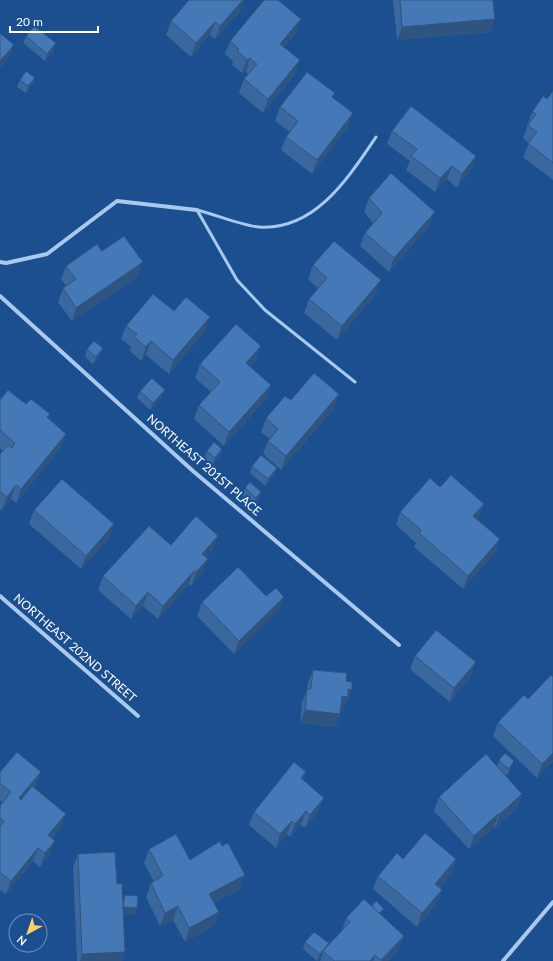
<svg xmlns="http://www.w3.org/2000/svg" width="553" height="961" font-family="Lato,sans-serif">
<rect width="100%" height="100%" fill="#1b4f8f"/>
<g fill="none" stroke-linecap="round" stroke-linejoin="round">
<!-- lane -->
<g stroke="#a9c9ee" stroke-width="3">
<path d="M197 210 237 280 265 310 355 382"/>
<path d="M197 210C214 214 243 226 259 227 315 231 348 178 376 137"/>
</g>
<!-- street -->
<g stroke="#a9c9ee" stroke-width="4">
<path d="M0 262 6 263 47 254 117 201 197 210"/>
<path d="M0 296 193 471 399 645"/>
<path d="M0 596 138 716"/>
<path d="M503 961 553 902"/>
</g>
</g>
<!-- wall -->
<g fill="#3a679d">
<path d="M189 0H244L241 10 215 39 210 35 191 57 166 35 171 21Z"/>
<path d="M393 0H493L490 32 397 40Z"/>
<path d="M296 33 284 47 295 74 263 113 239 93 244 79 248 74 246 72 242 73 232 65 233 61 225 54 230 41Z"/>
<path d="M26 36 54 51 45 61 23 43Z"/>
<path d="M35 78 32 85 26 93 17 87 20 80Z"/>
<path d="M553 91V180L523 157 529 143 523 138 532 112 547 99Z"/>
<path d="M333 98 348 127 312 174 281 150 286 137 290 132 275 121 280 107Z"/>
<path d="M392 131 476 156 471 170 457 188 447 179 435 192 406 170 410 161 387 144Z"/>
<path d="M369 198 430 225 389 272 360 246 365 233 373 223 364 212Z"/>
<path d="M102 251 138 276 72 321 58 302 63 288 66 286 61 279 66 266Z"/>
<path d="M313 265 376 294 337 340 304 313 309 299 318 288 308 279Z"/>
<path d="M174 311 205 331 169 374 146 355 141 361 130 351 131 347 121 339 126 326Z"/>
<path d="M103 348 100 355 93 364 85 357 87 349Z"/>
<path d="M256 360 250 367 271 385 266 399 224 446 194 419 199 405 211 392 195 378 200 364Z"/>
<path d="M140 391 162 397 150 410 137 398Z"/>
<path d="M0 400 26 404 50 414 48 418 61 447 16 503 11 499 2 510 0 509V454L3 451 0 448Z"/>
<path d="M291 400 334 408 281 470 263 454 268 441 270 439 261 432 266 418Z"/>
<path d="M222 449 220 456 212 465 204 458 207 451Z"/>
<path d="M252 466 277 468 274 475 265 486 250 473Z"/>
<path d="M440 487 479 517 477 519 495 553 463 589 414 547 416 543 396 525 400 512Z"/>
<path d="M245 488 259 499 254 505 242 495Z"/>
<path d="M34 510 109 538 81 569 29 524Z"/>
<path d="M171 545 213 549 206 557 203 572 191 586 189 584 158 619 143 606 131 619 98 590 103 576Z"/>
<path d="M202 602 279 610 234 654 197 616Z"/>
<path d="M415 656 471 676 450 702 410 669Z"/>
<path d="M313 670 346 681 347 703H345L343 711 340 710V714L335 727 300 723 302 703 307 689 308 683Z"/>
<path d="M528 699 553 761 537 778 493 736 498 722Z"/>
<path d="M499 760 511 768 507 775H505L502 772 522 794 517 808 495 828 494 827 469 849 434 811 439 797 497 766Z"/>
<path d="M0 772 36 785 34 788 61 827 52 838 50 854 40 867 33 861 6 894 0 890V806L3 803 0 800Z"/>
<path d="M303 780 319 811 305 828 301 825 290 837 287 834 276 848 249 825 254 812Z"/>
<path d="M149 849 190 860 240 889 214 903 219 912 214 926 185 942 173 920 160 926 146 897 151 883 154 882 144 863Z"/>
<path d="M78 854 117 884 123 900 125 895 134 915H123L122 961H77L73 867Z"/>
<path d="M403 859H456L452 873 439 888 442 890 437 904 417 927 373 889 378 876Z"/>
<path d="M381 915 404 936 399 949 388 961H320L322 956 317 961 303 949 305 942 329 943 327 947 342 931 346 918Z"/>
</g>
<!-- shaded-wall -->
<g fill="#305480">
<path d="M243 0H244L241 10 215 39 220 26Z"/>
<path d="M301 19 296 33 276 57 280 44Z"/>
<path d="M495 19 490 32 397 40 402 27Z"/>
<path d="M215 22 210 35 191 57 196 43Z"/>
<path d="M56 43 54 51 45 61 47 54Z"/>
<path d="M14 45 9 58 0 69V61Z"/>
<path d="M250 58 246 72 242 73 247 60Z"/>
<path d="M300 60 295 74 263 113 268 99Z"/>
<path d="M35 78 32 85 26 93 28 86Z"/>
<path d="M353 113 348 127 312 174 317 160Z"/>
<path d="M476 156 471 170 457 188 462 174Z"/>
<path d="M452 166 447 179 435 192 440 178Z"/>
<path d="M435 212 430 225 389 272 394 258Z"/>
<path d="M143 262 138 276 72 321 76 308Z"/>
<path d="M381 280 376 294 337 340 342 326Z"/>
<path d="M210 317 205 331 169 374 173 360Z"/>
<path d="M151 341 146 355 141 361 146 347Z"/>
<path d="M261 346 256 360 241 377 246 363Z"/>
<path d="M103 348 100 355 93 364 96 357Z"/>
<path d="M271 385 266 399 224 446 229 432Z"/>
<path d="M165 390 162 397 150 410 153 403Z"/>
<path d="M339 394 334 408 281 470 286 456Z"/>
<path d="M66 434 61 447 16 503 21 489Z"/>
<path d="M222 449 220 456 212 465 215 458Z"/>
<path d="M277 468 274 475 265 486 268 479Z"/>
<path d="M16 485 11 499 2 510 7 497Z"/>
<path d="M261 492 259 499 254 505 256 498Z"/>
<path d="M484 504 479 517 468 529 473 516Z"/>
<path d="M114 524 109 538 81 569 86 556Z"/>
<path d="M218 536 213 549 197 567 202 554Z"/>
<path d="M500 539 495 553 463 589 468 576Z"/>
<path d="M208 559 203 572 191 586 196 572Z"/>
<path d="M194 571 189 584 158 619 163 606Z"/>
<path d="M148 592 143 606 131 619 136 606Z"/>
<path d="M284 597 279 610 234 654 239 641Z"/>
<path d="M476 662 471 676 450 702 454 688Z"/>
<path d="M348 689 352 690 347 703H345L343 711 337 710 342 696Z"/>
<path d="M305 710 340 714 335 727 300 723Z"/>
<path d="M553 753V761L537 778 542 764Z"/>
<path d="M514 761 511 768 507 775 510 768Z"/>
<path d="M41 772 36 785 14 812 19 798Z"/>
<path d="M306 772 301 786V778Z"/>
<path d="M522 794 517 808 495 828 500 814Z"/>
<path d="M324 798 319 811 305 828 310 815Z"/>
<path d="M306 811 301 825 290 837 295 824Z"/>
<path d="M499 813 494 827 469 849 474 836Z"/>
<path d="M66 814 61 827 43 848 48 835Z"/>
<path d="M292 821 287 834 276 848 280 834Z"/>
<path d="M55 841 50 854 40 867 45 853Z"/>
<path d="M38 848 33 861 6 894 11 881Z"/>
<path d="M456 859 452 873 430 898 435 884Z"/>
<path d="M245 875 240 889 205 908 209 894Z"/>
<path d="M442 890 437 904 417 927 422 913Z"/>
<path d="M178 906 173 920 160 926 165 913Z"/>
<path d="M123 907 137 908 134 915H121Z"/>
<path d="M384 909 381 916 377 915Z"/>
<path d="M219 912 214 926 185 942 189 928Z"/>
<path d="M404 936 399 949 388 961H381Z"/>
<path d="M329 943 326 951H323L322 956 317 961 320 954Z"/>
<path d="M125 952 122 961H80L82 954Z"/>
<path d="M375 955 373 961H370Z"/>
</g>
<!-- building -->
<g fill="#4478b7" stroke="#305480">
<path d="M189 0H243L220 26 215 22 196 43 171 21Z"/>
<path d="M264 0H278L301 19 280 44 300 60 268 99 244 79 257 64 250 58 247 60 237 51 239 49 230 41Z"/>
<path d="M400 0H493L495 19 402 27Z"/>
<path d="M34 26 56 43 47 54 26 36Z"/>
<path d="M0 33 14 45 0 61Z"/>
<path d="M26 71 35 78 28 86 20 80Z"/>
<path d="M307 72 335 93 332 97 353 113 317 160 286 137 298 121 280 107Z"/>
<path d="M553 91V163L528 143 537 132 528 125 536 114 532 112 543 96 547 99Z"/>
<path d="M411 106 476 156 462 174 452 166 440 178 411 156 417 149 392 131Z"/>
<path d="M391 173 435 212 394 258 365 233 382 213 369 198Z"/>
<path d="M124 236 143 262 76 308 63 288 76 279 66 266 97 244 102 251Z"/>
<path d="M334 241 381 280 342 326 309 299 327 278 313 265Z"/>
<path d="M153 294 174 311 186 297 210 317 173 360 151 341 146 347 134 337 137 334 126 326Z"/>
<path d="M236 324 261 346 246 363 271 385 229 432 199 405 220 382 200 364Z"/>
<path d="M94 341 103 348 96 357 87 349Z"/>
<path d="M314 373 339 394 286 456 268 441 278 429 266 418 285 396 291 400Z"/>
<path d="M152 378 165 390 153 403 140 391Z"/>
<path d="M8 390 26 404 31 399 50 414 47 417 66 434 21 489 16 485 7 497 0 492V454L8 445 12 448 15 443 0 430V400Z"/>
<path d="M214 442 222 449 215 458 207 451Z"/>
<path d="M261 455 277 468 268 479 252 466Z"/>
<path d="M451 475 484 504 473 516 500 539 468 576 419 533 421 530 400 512 430 478 440 487Z"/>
<path d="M62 479 114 524 86 556 34 510Z"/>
<path d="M250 482 261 492 256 498 245 488Z"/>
<path d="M196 516 218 536 202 554 208 559 196 572 194 571 163 606 148 592 136 606 103 576 149 526 171 545Z"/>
<path d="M238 567 266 596 276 588 284 597 239 641 202 602Z"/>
<path d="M436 630 476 662 454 688 415 656Z"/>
<path d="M313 670 347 673 346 681 352 682V690L348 689V697L342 696 340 714 305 710 307 689H311Z"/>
<path d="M551 675 553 677V753L542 764 498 722 524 695 528 699Z"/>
<path d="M17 752 41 772 19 798 21 800 32 786 66 814 48 835 55 841 45 853 38 848 11 881 0 872V826L4 821 0 818V806L11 792 0 783V772Z"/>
<path d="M505 753 514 761 510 768H507L499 760Z"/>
<path d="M486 754 522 794 500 814 499 813 474 836 439 797Z"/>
<path d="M294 762 306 772 301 778 324 798 310 815 306 811 295 824 292 821 280 834 254 812Z"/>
<path d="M425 833 456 859 435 884 442 890 422 913 378 876 397 853 403 859Z"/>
<path d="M176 834 190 860 220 841 222 846 228 843 245 875 209 894 219 912 189 928 178 906 165 913 151 883 163 876 149 849Z"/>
<path d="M115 852 117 884 122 883 125 952 82 954 78 854Z"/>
<path d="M125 895 138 896 137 908 123 907Z"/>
<path d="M364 899 404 936 381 960 375 955 370 961H334L323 951 350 922 346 918Z"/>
<path d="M376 901 384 909 379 913 372 906Z"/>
<path d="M314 932 329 943 320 954 305 942Z"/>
</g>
<g text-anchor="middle" stroke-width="4" stroke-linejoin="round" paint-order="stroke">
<!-- street labels -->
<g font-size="12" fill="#fff" stroke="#1b4f8f">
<text transform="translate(204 465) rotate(41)" y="4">NORTHEAST 201ST PLACE</text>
<text transform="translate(75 648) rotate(41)" y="4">NORTHEAST 202ND STREET</text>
</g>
</g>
<!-- north arrow -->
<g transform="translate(28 933) rotate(220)"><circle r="19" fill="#1b4f8f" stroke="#7695bc"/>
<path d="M0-3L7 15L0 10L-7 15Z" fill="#ffd166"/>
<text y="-6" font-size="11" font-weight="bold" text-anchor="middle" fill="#ffffff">N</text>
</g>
<!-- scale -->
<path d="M10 26v6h88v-6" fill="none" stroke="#ffffff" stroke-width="2"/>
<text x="16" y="26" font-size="12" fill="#ffffff" stroke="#1b4f8f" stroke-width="3" paint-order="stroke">20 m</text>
</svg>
